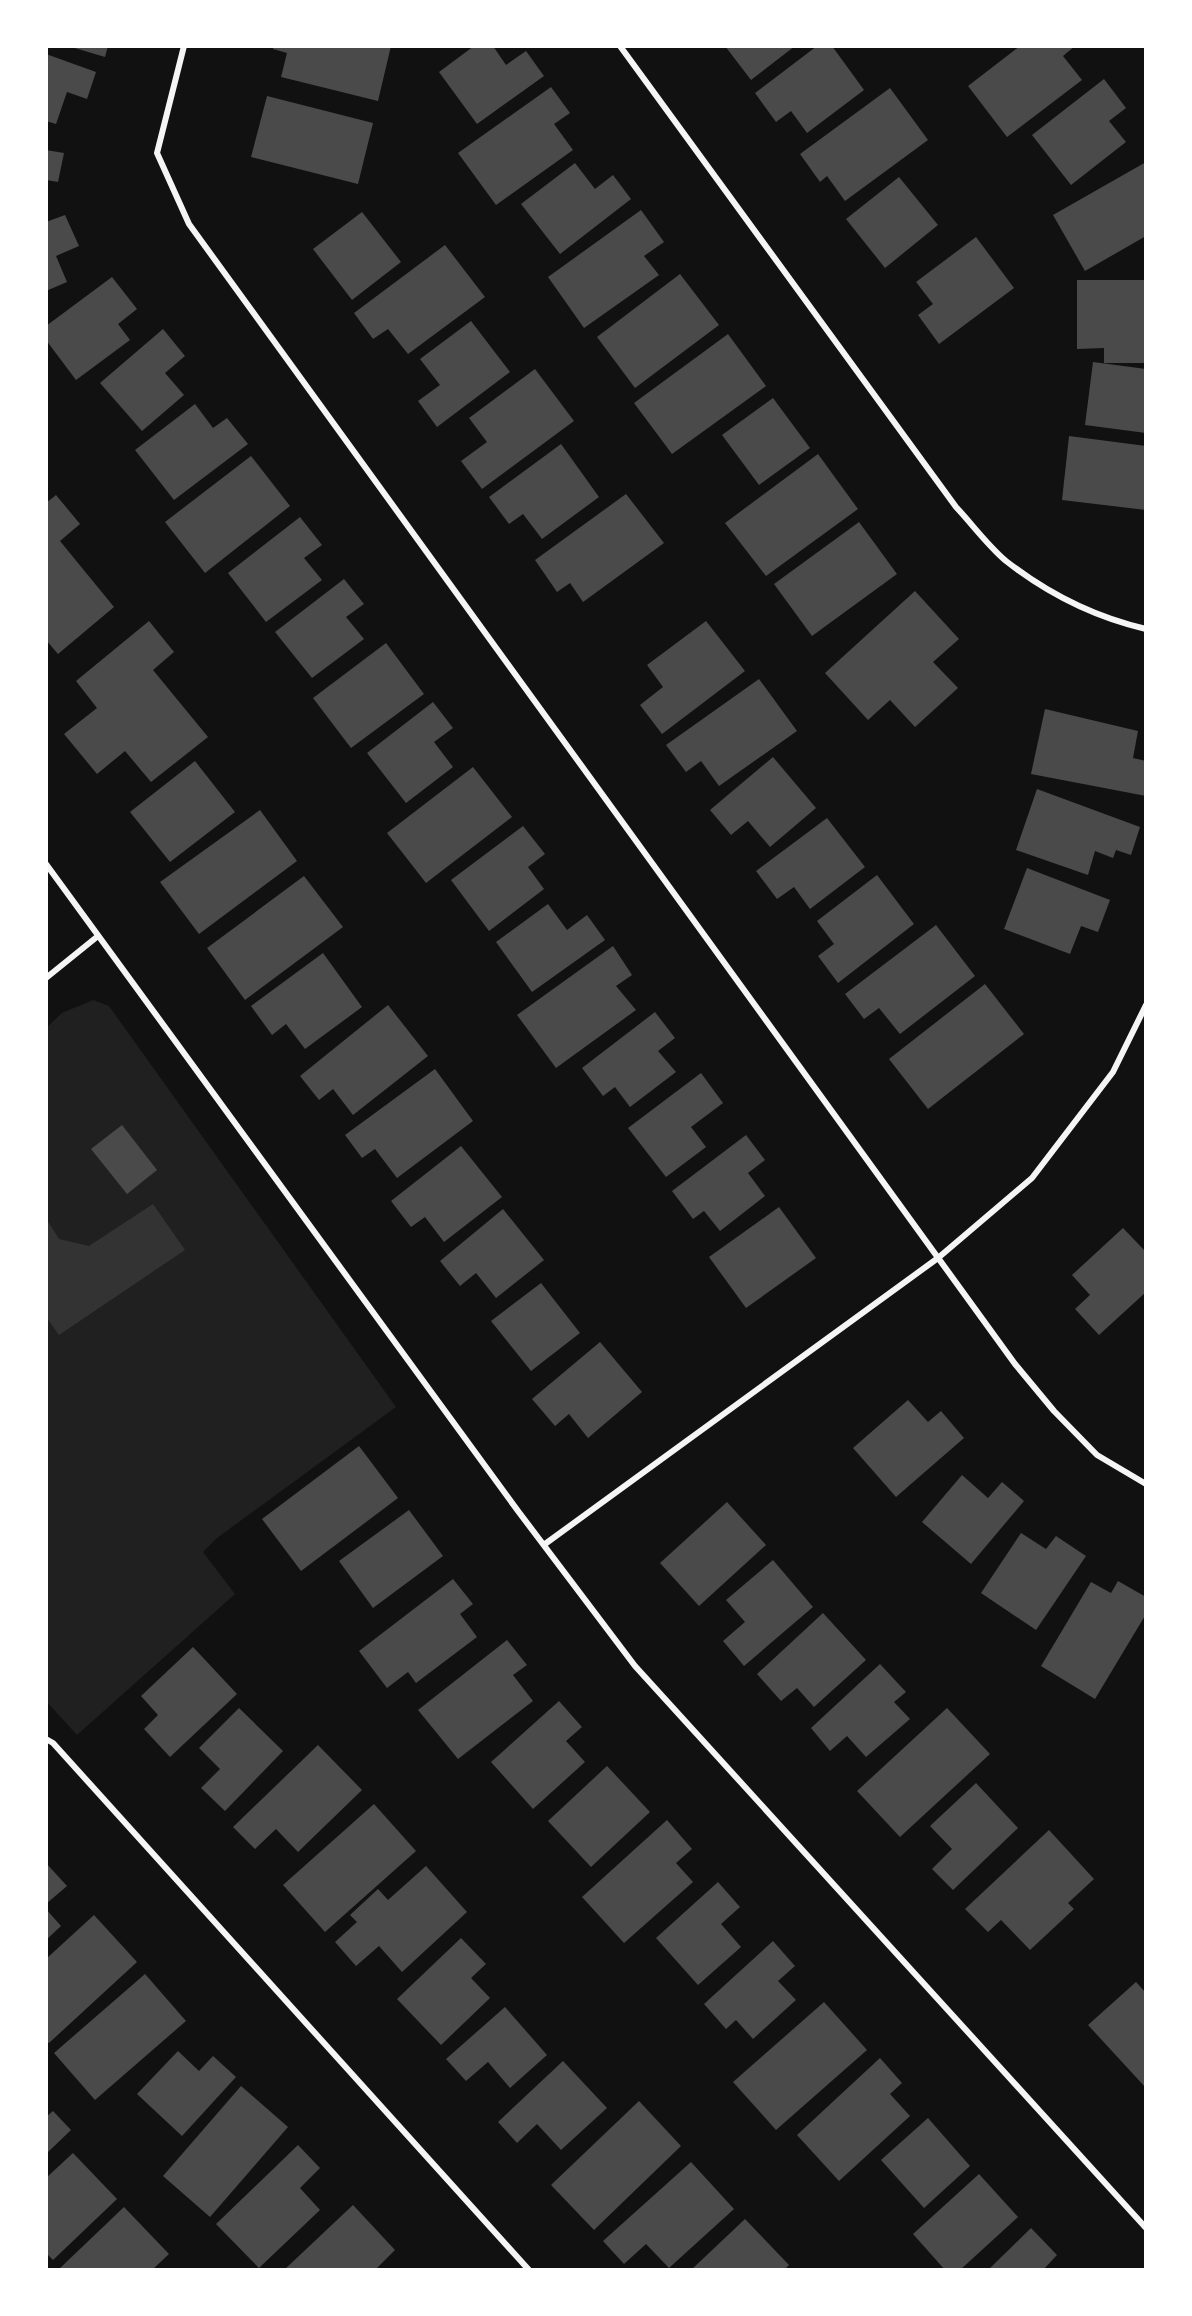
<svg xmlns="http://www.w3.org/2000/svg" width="1192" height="2316" font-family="Inter,sans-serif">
<rect width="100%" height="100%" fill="#111"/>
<!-- green -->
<path fill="#202020" d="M93 1000 109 1006 396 1407 217 1538 203 1552 235 1594 77 1735 46 1701V1028L62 1013Z"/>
<!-- water -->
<path fill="#333" d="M153 1204 185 1250 59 1335 47 1318V1220L59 1239 89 1246Z"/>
<!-- building -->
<g fill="#4a4a4a">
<path d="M68 46H108L105 57Z"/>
<path d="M273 46H391L378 101 281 77 287 53 273 49Z"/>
<path d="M474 46H493L506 65 526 51 544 76 477 124 439 72Z"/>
<path d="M725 46H795L751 80Z"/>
<path d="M817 46H832L864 90 807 133 791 111 776 122 755 93Z"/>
<path d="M1020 46H1075L1063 56 1082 80 1007 137 968 86Z"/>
<path d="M46 54 96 72 87 99 67 92 56 124 46 121Z"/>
<path d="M1104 79 1126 108 1109 121 1126 142 1071 185 1032 135Z"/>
<path d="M551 87 570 113 554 124 573 150 496 205 458 153Z"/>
<path d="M890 88 928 140 845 201 827 176 820 182 800 154Z"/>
<path d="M267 96 373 123 358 184 251 157Z"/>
<path d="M46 150 64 153 58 182 46 180Z"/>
<path d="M1146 162V236L1085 271 1053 215Z"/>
<path d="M575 163 595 189 613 175 631 199 560 254 521 204Z"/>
<path d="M899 177 938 225 885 268 846 219Z"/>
<path d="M641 210 664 242 644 256 659 275 584 328 548 277Z"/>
<path d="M362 212 401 262 352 300 313 249Z"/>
<path d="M65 215 79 246 56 256 67 282 46 291V222Z"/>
<path d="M976 237 1014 288 939 344 918 315 933 304 916 282Z"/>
<path d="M445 245 485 297 408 354 388 329 373 339 354 313Z"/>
<path d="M680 274 719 325 635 388 597 337Z"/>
<path d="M112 277 137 309 118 324 130 340 76 380 46 340V326Z"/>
<path d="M1077 280H1146L1144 363H1104V348L1077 349Z"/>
<path d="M471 321 510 372 437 427 418 401 440 385 420 359Z"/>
<path d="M163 329 185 356 165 373 184 395 142 431 100 383Z"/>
<path d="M728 334 766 386 672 454 634 403Z"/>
<path d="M1093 362 1146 369V433L1085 425Z"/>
<path d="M535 369 574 421 482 489 461 461 487 442 469 418Z"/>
<path d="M773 398 810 448 759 485 722 435Z"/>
<path d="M195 404 213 428 227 418 248 444 174 500 135 450Z"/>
<path d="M1069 436 1146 446V510L1062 500Z"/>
<path d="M561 444 599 497 542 539 523 514 509 524 489 497Z"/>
<path d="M818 454 858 509 766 576 725 523Z"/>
<path d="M251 456 290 506 205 573 165 522Z"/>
<path d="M626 494 664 543 583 602 570 583 557 592 535 560Z"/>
<path d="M56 495 80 524 60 541 114 607 58 654 46 640V503Z"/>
<path d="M300 517 322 545 304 558 322 580 266 622 228 573Z"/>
<path d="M859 522 897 574 812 636 774 584Z"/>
<path d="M344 579 364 604 346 617 364 639 312 678 275 632Z"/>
<path d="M915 591 959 639 933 662 958 688 915 727 890 700 868 720 825 673Z"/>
<path d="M149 621 174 652 153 670 208 737 151 782 125 751 97 774 64 734 97 708 76 681Z"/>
<path d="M706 621 745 671 662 734 640 705 663 687 647 665Z"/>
<path d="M386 643 424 694 351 748 313 698Z"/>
<path d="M759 679 797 731 719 786 701 761 686 772 666 745Z"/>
<path d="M433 702 453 728 434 742 453 767 406 803 367 753Z"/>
<path d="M1045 709 1138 731 1133 758 1146 761V796L1031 774Z"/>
<path d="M773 757 816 808 770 847 748 821 731 835 710 810Z"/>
<path d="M195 761 235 812 170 862 130 812Z"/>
<path d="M473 767 512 817 426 883 387 833Z"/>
<path d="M1037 789 1140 827 1131 855 1116 850 1113 858 1095 851 1088 875 1016 850Z"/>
<path d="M260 810 297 861 199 934 160 882Z"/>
<path d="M827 818 865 867 810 909 794 887 777 899 756 871Z"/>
<path d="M523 826 545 854 528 867 544 889 489 931 451 880Z"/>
<path d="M1027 868 1110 900 1098 932 1081 926 1070 954 1004 929Z"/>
<path d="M877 875 914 924 838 983 818 956 834 944 817 921Z"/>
<path d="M304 876 343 927 245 1000 207 948Z"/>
<path d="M548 904 567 930 587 915 605 940 532 992 496 942Z"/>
<path d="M936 925 975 976 900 1034 879 1008 864 1019 845 994Z"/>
<path d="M613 946 632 975 616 986 636 1010 556 1068 517 1015Z"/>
<path d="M323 953 362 1007 305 1049 286 1024 272 1035 251 1006Z"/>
<path d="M985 984 1024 1034 928 1109 889 1059Z"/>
<path d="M388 1005 428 1056 353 1115 333 1089 319 1100 300 1076Z"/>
<path d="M655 1012 675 1038 658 1051 676 1072 630 1107 615 1087 603 1096 582 1068Z"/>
<path d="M435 1069 473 1121 397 1178 375 1149 362 1158 345 1135Z"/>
<path d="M701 1073 723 1103 691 1127 706 1147 666 1177 628 1128Z"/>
<path d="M122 1125 157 1170 127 1194 91 1149Z"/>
<path d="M746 1135 765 1160 748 1173 765 1196 720 1231 704 1211 693 1219 672 1191Z"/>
<path d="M461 1146 502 1197 444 1242 425 1217 411 1227 391 1201Z"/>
<path d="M779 1207 816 1258 746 1308 709 1257Z"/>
<path d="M503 1209 544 1260 496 1298 476 1273 460 1286 440 1261Z"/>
<path d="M1123 1228 1146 1252V1292L1099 1335 1075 1309 1090 1295 1072 1275Z"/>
<path d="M541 1283 580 1333 531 1371 491 1321Z"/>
<path d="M600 1342 642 1392 588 1438 569 1414 555 1426 532 1399Z"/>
<path d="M908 1400 928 1422 941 1411 964 1438 896 1497 853 1448Z"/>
<path d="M359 1446 398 1498 301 1571 262 1519Z"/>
<path d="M962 1475 988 1498 1002 1482 1024 1501 971 1564 922 1522Z"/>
<path d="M727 1502 766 1545 699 1606 660 1563Z"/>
<path d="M409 1510 443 1556 373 1608 339 1561Z"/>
<path d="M1021 1533 1046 1549 1056 1536 1086 1556 1036 1630 981 1593Z"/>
<path d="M773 1560 813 1607 744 1666 723 1641 745 1622 726 1600Z"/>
<path d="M453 1579 473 1604 460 1614 477 1637 416 1683 408 1672 387 1688 359 1651Z"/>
<path d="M1118 1581 1146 1597V1614L1095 1699 1041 1666 1091 1582 1111 1593Z"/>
<path d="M823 1613 866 1660 814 1707 797 1688 781 1701 757 1674Z"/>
<path d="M507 1640 527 1665 513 1675 533 1701 458 1759 418 1710Z"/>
<path d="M193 1647 237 1694 170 1757 144 1729 158 1715 141 1696Z"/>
<path d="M880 1664 906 1692 894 1702 910 1719 866 1757 847 1736 830 1751 811 1728Z"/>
<path d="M559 1701 582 1727 566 1741 585 1762 533 1809 491 1762Z"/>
<path d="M239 1708 283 1751 225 1811 201 1788 220 1769 199 1748Z"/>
<path d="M947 1708 990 1754 900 1837 857 1791Z"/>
<path d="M318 1745 362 1790 298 1852 276 1829 255 1849 233 1827Z"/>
<path d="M607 1766 650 1812 591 1867 548 1821Z"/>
<path d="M976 1783 1018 1828 953 1890 932 1869 952 1849 930 1826Z"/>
<path d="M374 1804 416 1851 325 1932 283 1885Z"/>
<path d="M667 1820 692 1849 676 1863 693 1882 624 1943 582 1897Z"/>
<path d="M1049 1830 1094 1879 1068 1903 1074 1909 1030 1950 1001 1920 988 1932 965 1909Z"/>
<path d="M46 1863 67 1886 46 1904Z"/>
<path d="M426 1866 467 1912 402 1972 379 1946 356 1966 335 1942 357 1922 350 1915 378 1889 388 1900Z"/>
<path d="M718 1882 740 1907 721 1924 741 1947 698 1985 656 1938Z"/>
<path d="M46 1909 61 1926 46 1940Z"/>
<path d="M94 1915 137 1962 49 2043 46 2041V1959Z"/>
<path d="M461 1938 486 1964 471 1978 490 1998 441 2045 397 1999Z"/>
<path d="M773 1941 795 1966 778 1981 796 2000 753 2039 736 2020 726 2029 704 2004Z"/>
<path d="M145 1974 186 2021 95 2100 54 2053Z"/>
<path d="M1136 1982 1146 1993V2088L1088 2025Z"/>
<path d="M824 2002 867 2050 776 2130 733 2082Z"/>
<path d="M505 2007 547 2055 510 2088 488 2062 466 2081 446 2059Z"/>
<path d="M178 2051 199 2071 213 2056 236 2077 182 2136 137 2094Z"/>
<path d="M880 2058 902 2083 890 2094 910 2116 839 2181 797 2135Z"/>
<path d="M563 2061 607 2108 561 2150 537 2124 517 2143 498 2122Z"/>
<path d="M241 2086 288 2127 210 2217 163 2176Z"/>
<path d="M639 2101 681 2146 594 2230 551 2185Z"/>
<path d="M53 2111 71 2130 46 2154V2117Z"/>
<path d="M928 2118 970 2166 924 2208 881 2160Z"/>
<path d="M298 2145 320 2168 300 2188 320 2210 259 2268 216 2224Z"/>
<path d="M73 2153 117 2199 53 2260 46 2253V2178Z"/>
<path d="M691 2162 734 2209 669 2268 646 2244 624 2264 603 2241Z"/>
<path d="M979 2174 1018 2217 960 2270H945L913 2234Z"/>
<path d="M353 2205 395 2250 375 2270H284Z"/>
<path d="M124 2207 169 2254 152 2270H58Z"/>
<path d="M745 2219 789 2265 784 2270H691Z"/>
<path d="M1031 2228 1057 2255 1043 2270H988Z"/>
</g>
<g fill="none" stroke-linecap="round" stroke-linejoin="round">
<!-- minor -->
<g stroke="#f5f5f5" stroke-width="6">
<path d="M184 46 157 153 189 224 1015 1364 1054 1411 1097 1455 1146 1484"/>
<path d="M620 46 956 507C972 524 988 546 1006 561 1047 593 1094 617 1146 629"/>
<path d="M46 864 518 1511 635 1666 1146 2228"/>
<path d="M46 978 98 936"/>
<path d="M545 1544 938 1258 1032 1178 1113 1072 1146 1005"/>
<path d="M46 1739 53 1743 529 2270"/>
</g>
</g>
<!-- border -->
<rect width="1192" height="2316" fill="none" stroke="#ffffff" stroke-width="96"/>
</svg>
